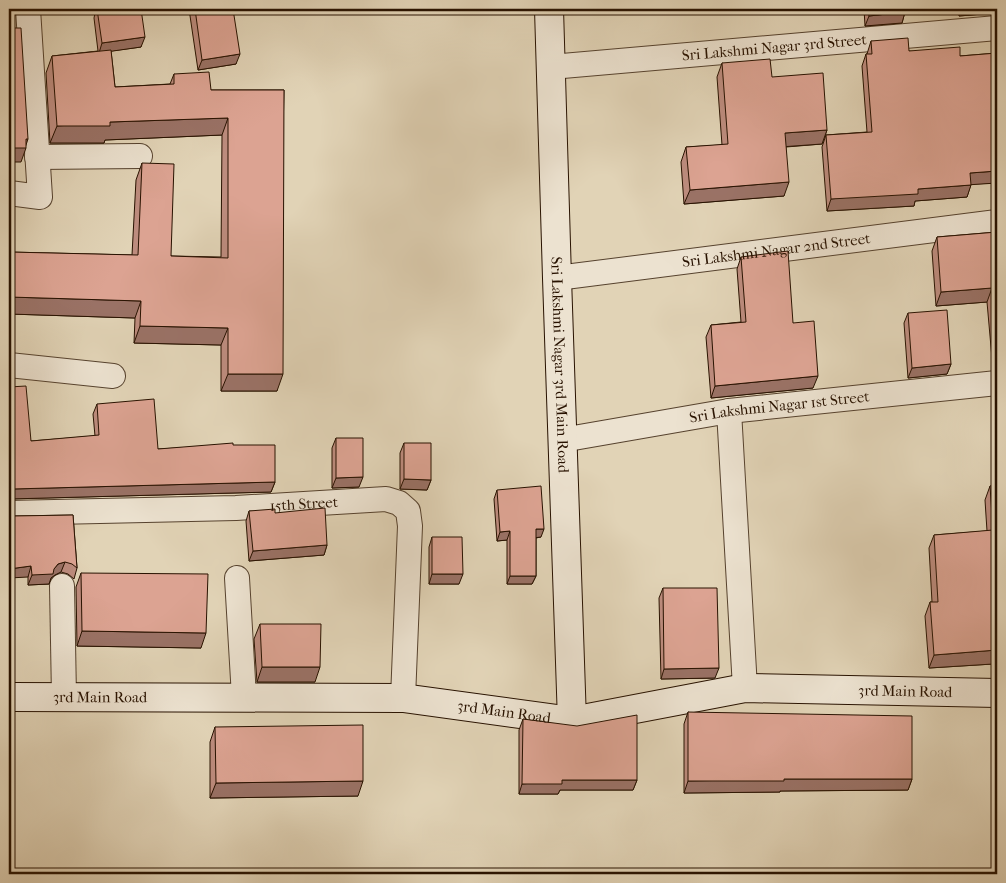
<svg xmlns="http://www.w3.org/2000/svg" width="1006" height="883" font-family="'IM FELL French Canon',serif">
<rect width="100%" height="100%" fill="#e1d3b6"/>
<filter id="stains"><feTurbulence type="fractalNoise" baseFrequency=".004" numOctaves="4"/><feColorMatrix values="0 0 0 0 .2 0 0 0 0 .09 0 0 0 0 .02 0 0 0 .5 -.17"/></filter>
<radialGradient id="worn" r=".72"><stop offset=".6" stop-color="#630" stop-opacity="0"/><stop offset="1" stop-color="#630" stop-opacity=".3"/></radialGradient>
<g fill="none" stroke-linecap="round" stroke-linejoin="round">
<defs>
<g id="street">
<path id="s1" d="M551 67 997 28"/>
<path d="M37 157 140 156"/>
<path d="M9 193 40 197 28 9"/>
<path id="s2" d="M557 278 997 222"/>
<path d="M9 365 113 376"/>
<path d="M729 411 745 688"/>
<path id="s3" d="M562 440 729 411 997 383"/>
<path id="s4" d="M9 513 236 508 386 499 399 503 408 511 410 526 403 698"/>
<path d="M237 578 244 697"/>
<path d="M62 586 64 697"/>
</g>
<g id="secondary">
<path id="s5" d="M549 9 557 278 572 721"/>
<path id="s6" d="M9 697 403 698 572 721 745 688 997 693"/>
</g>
</defs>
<!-- street casing -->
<use href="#street" stroke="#56422e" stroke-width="26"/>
<!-- secondary casing -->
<use href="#secondary" stroke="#281200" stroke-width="30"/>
<!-- street -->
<use href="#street" stroke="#ece2d0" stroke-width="24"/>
<!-- secondary -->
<use href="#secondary" stroke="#ece2d0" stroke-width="28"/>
</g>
<!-- wall -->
<g fill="#bd8c7e" stroke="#281200">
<path d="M95 9H141V47L111 51 115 87 170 84 174 74 211 90H284L277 391H221V345L134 343 135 318 9 314V252L132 255 136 180 142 163 171 256 221 257 222 135 105 140 104 143H50L46 73 52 56 98 51 94 18 95 13Z"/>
<path d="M189 9H233L236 64 198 70Z"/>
<path d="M864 9H905V12L902 23 865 26Z"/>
<path d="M959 9H997L995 13 959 16Z"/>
<path d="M871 41 909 51 960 56 997 53V183L971 184 967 197 915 201 914 206 827 211 822 147 826 135 867 132 862 66 866 54H867Z"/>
<path d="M722 63 772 77 827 130 822 144 786 147 784 196 684 204 681 162 686 147 722 145 717 77Z"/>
<path d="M997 232V370H993L987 302 936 306 932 251 937 237Z"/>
<path d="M741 257 793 323 813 388 711 398 706 337 711 325 741 322 737 269Z"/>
<path d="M908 313 951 364 947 374 908 378 904 323Z"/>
<path d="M9 387 31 441 95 436 93 414 97 404 158 449 233 445 275 482 271 492 9 499Z"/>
<path d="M336 438 359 487 332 488V448Z"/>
<path d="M404 443 431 480 427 490 400 489V453Z"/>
<path d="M990 486H997V678L994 677 993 664 929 668 925 616 930 602H932L929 548 934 535 987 531 985 500Z"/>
<path d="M497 490 541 537 536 538V576L532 584H507V540L497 541 494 499Z"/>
<path d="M249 511 275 513 327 545 324 555 249 561 246 521Z"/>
<path d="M73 515 77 568 74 579 68 574 61 572 55 575 51 578 49 584 28 585V577L13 516Z"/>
<path d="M432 537 459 584H429V547Z"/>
<path d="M81 573 201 648 77 646 76 587Z"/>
<path d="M663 588 715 678 661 679 659 598Z"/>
<path d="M260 624 315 682H257L254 639Z"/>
<path d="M688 712 912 779 908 790 780 791V792L684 793V724Z"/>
<path d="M523 719 637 780 633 790H560L558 794H519V730Z"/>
<path d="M215 727 358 796 210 798V742Z"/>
</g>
<!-- shaded-wall -->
<g fill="#9a7266" stroke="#281200">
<path d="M962 9H997L995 13 959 16Z"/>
<path d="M905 12 902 23 865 26 869 16Z"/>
<path d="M145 37 141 47 99 53 102 43Z"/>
<path d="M240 54 236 64 198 70 202 60Z"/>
<path d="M228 118 222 135 105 140 104 143H50L57 126 110 122Z"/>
<path d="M827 130 822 144 780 147 785 133Z"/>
<path d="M26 139H28L25 148H26L21 162H9V148Z"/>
<path d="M997 171V183L966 185 970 173Z"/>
<path d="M789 182 784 196 684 204 690 190Z"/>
<path d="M971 185 967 197 915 201 914 206 827 211 831 199 918 189Z"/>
<path d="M992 288 987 302 936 306 941 292Z"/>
<path d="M9 297 141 301 135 318 9 314Z"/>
<path d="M140 326 228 328 221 345 134 343Z"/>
<path d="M997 357V370H993Z"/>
<path d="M951 364 947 374 908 378 912 368Z"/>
<path d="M228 374H283L277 391H221Z"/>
<path d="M818 376 813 388 711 398 715 386Z"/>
<path d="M363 477 359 487 332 488 336 478Z"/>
<path d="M404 479 431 480 427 490 400 489Z"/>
<path d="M275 482 271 492 9 499V490L12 489Z"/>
<path d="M536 529H544L541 537 533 538Z"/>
<path d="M510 531 507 540 497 541 500 532Z"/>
<path d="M327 545 324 555 249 561 253 551Z"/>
<path d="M65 562 61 572 55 575 51 578 49 584 28 585 32 575 54 569 58 564Z"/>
<path d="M31 566 28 577 9 578V569Z"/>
<path d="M432 574H463L459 584H429Z"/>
<path d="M510 576H536L532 584H507Z"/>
<path d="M82 631 206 633 201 648 77 646Z"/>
<path d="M997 650V653L993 664 929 668 934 655Z"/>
<path d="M262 667H320L315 682H257Z"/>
<path d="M719 668 715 678 661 679 664 669Z"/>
<path d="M784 779H912L908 790 780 791V792L684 793 688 781Z"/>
<path d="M562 780H637L633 790H560L558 794H519L522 784Z"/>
<path d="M363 781 358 796 210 798 216 783Z"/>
</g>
<!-- building -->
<g fill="#dca392" stroke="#281200">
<path d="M97 9H141L145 37 102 43Z"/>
<path d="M195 9H233L240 54 202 60Z"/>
<path d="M868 9H905V12L869 16Z"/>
<path d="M9 28H21L28 139H26V148H9Z"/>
<path d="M908 38 909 51 960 47V56L997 53V171L970 173 971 185 918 189V194L831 199 826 135 872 132 866 54H872L871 41Z"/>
<path d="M111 50 115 87 174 84V74L209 72 211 90H284L283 374H228V328L140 326 141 301 9 297V252L138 255 142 163 174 164 171 256 228 258V118L110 122V126H57L52 56Z"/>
<path d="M770 59 772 77 823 73 827 130 785 133 789 182 690 190 686 147 728 144 722 63Z"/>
<path d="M997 232V351L992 288 941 292 937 237Z"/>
<path d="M788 251 793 323 814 321 818 376 715 386 711 325 746 322 741 257Z"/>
<path d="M947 310 951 364 912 368 908 313Z"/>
<path d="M26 386 31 441 99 435 97 404 154 399 158 449 233 443V445H275V482L12 489 9 490V387Z"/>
<path d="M336 438H363V477L336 478Z"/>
<path d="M404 443H431V480L404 479Z"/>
<path d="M541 486 544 529H536V576H510V531L500 532 497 490Z"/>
<path d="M990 486H997V650L934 655 930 602H938L934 535 993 530Z"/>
<path d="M325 508 327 545 253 551 249 511 275 509V513Z"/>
<path d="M9 515 13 516 73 515 77 568 72 564 65 562 58 564 54 569 53 574 32 575 31 566 9 569Z"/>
<path d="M432 537H462L463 574H432Z"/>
<path d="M81 573 208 574 206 633 82 631Z"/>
<path d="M663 588H717L719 668 664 669Z"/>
<path d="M260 624H321L320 667H262Z"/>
<path d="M688 712 912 716V779H784V781H688Z"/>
<path d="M637 715V780H562V784H522L523 719 577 726Z"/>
<path d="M363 725V781L216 783 215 727Z"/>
</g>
<g text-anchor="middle" stroke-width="5" stroke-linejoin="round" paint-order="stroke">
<!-- street labels -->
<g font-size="15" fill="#281200" stroke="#ece2d0">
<text dy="5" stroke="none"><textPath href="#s1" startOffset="224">Sri Lakshmi Nagar 3rd Street</textPath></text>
<text dy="5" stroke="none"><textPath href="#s2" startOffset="221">Sri Lakshmi Nagar 2nd Street</textPath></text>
<text dy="5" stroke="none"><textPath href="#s5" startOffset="356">Sri Lakshmi Nagar 3rd Main Road</textPath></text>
<text dy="5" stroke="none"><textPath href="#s3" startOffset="220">Sri Lakshmi Nagar 1st Street</textPath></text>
<text dy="5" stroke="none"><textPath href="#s4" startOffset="295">15th Street</textPath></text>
<text dy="5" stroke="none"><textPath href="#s6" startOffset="901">3rd Main Road</textPath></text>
<text dy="5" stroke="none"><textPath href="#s6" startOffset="91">3rd Main Road</textPath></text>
<text dy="5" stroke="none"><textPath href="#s6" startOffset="496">3rd Main Road</textPath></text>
</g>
</g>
<!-- margin -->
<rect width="1006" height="883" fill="none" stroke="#e1d3b6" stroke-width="30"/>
<rect x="10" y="10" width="986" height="863" fill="none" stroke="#281200" stroke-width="2.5"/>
<rect x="15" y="15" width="976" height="853" fill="none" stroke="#281200"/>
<rect width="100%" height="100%" filter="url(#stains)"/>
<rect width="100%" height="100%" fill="url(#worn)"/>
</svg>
